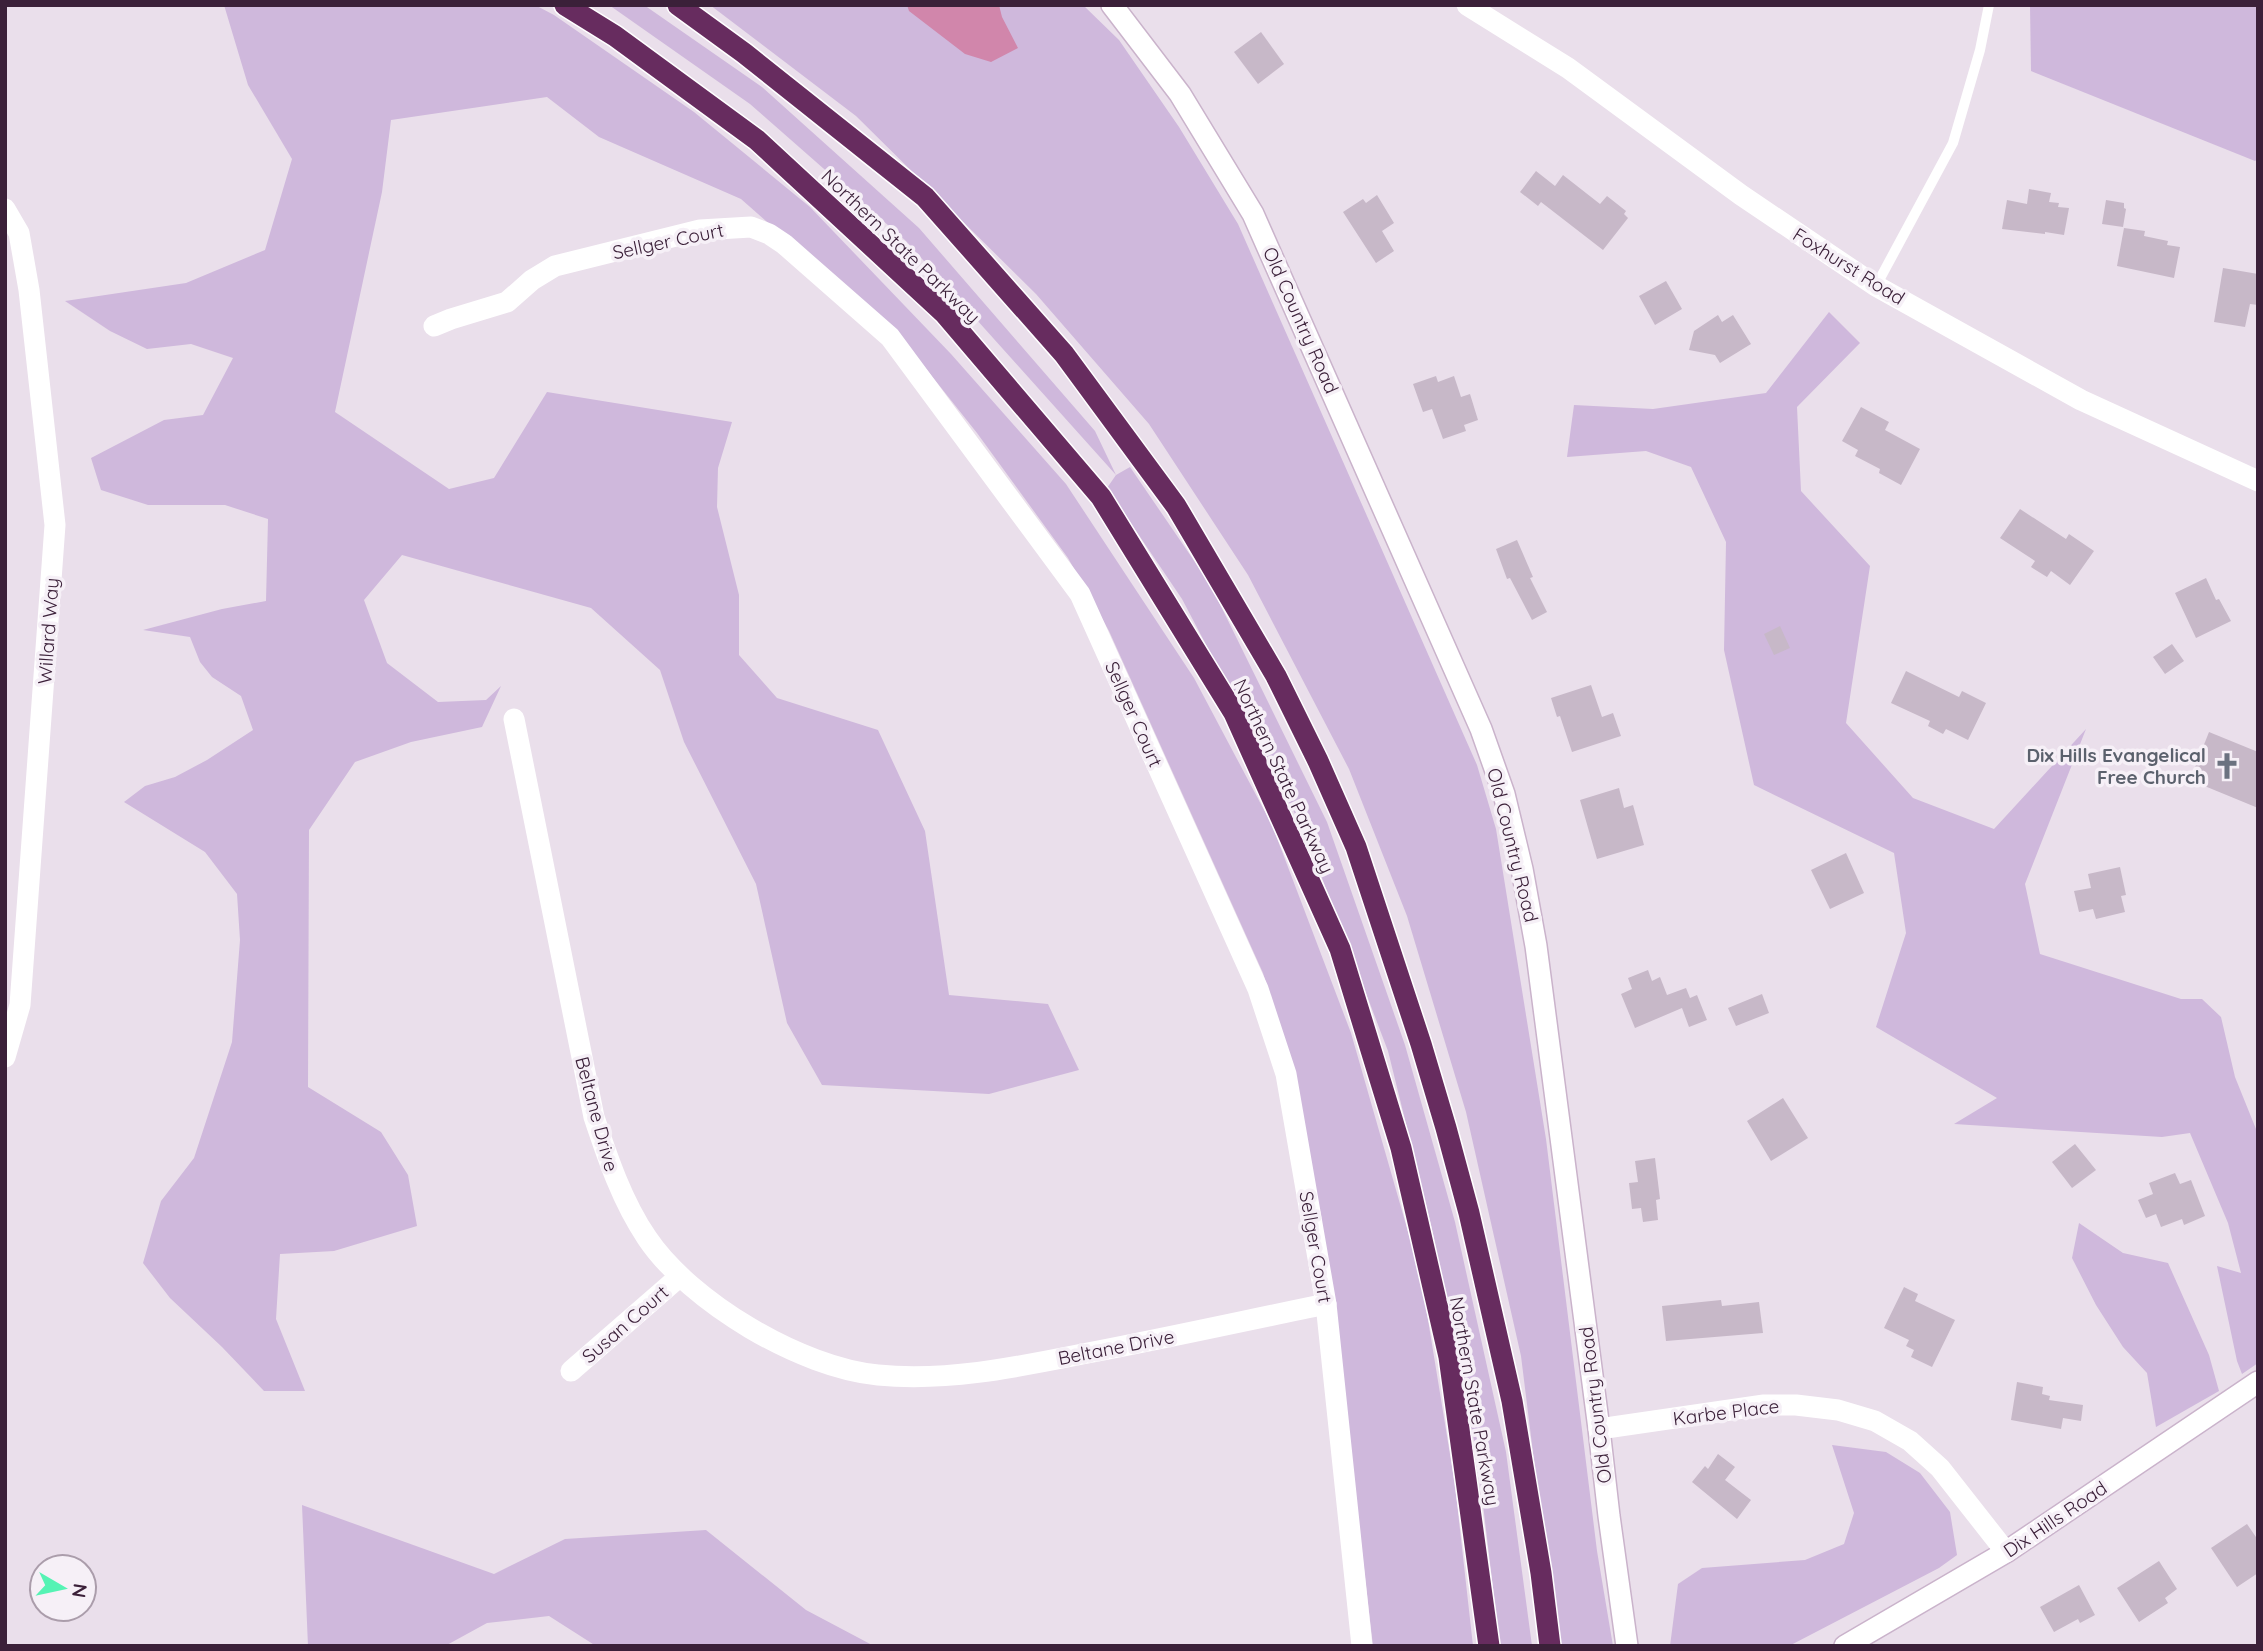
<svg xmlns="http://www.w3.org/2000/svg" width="2263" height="1651" font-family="Quicksand,sans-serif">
<rect width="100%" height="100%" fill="#eadfeb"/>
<!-- green -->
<g fill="#cfb8dc">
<path d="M224 5H535L554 15 694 112 810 207 951 354 1066 484 1194 678 1272 825 1351 1033 1421 1277 1455 1485 1473 1646H1373L1341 1370 1287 1053 1263 973 1109 631 1068 558 977 433 923 365 894 334 741 199 599 137 547 97 391 120 382 192 335 412 449 489 494 478 547 392 732 422 718 468 717 507 739 595V655L777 698 878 730 925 831 949 995 1048 1004 1079 1070 989 1094 822 1085 787 1023 756 884 684 742 660 670 591 608 402 555 364 600 387 663 438 702 486 700 501 686 482 727 411 742 355 762 309 830 308 1087 381 1132 408 1175 417 1226 334 1251 280 1254 276 1319 305 1391H264L222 1347 170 1298 143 1263 161 1201 194 1158 232 1042 240 940 237 894 205 852 124 802 145 786 175 777 207 760 253 730 241 696 212 677 200 662 190 637 143 630 222 609 266 601 268 519 225 505H148L101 490 91 458 164 420 203 415 233 358 191 344 147 349 110 331 65 301 186 283 265 250 292 159 248 85Z"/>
<path d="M609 5H644L762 87 919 228 1095 431 1116 475 1130 467 1210 584 1327 822 1405 1045 1455 1222 1506 1452 1532 1646H1500L1477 1455 1432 1229 1388 1051 1304 831 1182 599 1107 488 1116 475 906 241 750 104Z"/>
<path d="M710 5H1083L1119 40 1179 127 1238 224 1477 765 1496 829 1546 1139 1597 1551 1613 1646H1557L1521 1356 1466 1112 1407 916 1349 769 1248 575 1149 424 1036 294 856 116Z"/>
<path d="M2030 5H2258V159L2255 161 2031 71Z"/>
<path d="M1829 312 1860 343 1797 407 1801 491 1870 566 1846 723 1913 798 1994 829 2086 729 2025 884 2040 954 2181 999H2202L2221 1017 2235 1077 2258 1134V1363L2242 1374 2237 1361 2217 1266 2241 1273 2228 1223 2190 1133 2162 1137 1954 1124 1997 1098 1876 1027 1906 933 1894 853 1754 785 1724 650 1726 542 1691 467 1646 451 1567 457 1574 405 1653 409 1766 393Z"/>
<path d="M2079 1223 2123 1253 2168 1263 2209 1355 2219 1391 2156 1427 2147 1373 2123 1347 2096 1305 2072 1258Z"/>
<path d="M1832 1445 1886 1452 1920 1473 1950 1512 1957 1555 1939 1568 1789 1646H1670L1678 1584 1702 1568 1805 1560 1844 1544 1854 1513Z"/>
<path d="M302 1505 494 1574 565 1539 706 1530 806 1610 874 1646H596L549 1616 487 1623 445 1646H308Z"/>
</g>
<!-- water -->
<path fill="#d186ab" d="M907 5H999L1002 17 1018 48 991 62 965 54 909 11Z"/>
<!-- building -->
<g fill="#c7b8c8">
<path d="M1261 32 1284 64 1258 84 1234 52Z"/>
<path d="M1536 171 1555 186 1563 175 1600 204 1607 196 1626 211 1624 214 1628 218 1603 250 1541 202 1538 206 1520 192Z"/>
<path d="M2029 189 2051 193 2049 202 2059 203 2058 207 2069 208 2064 235 2045 232V234L2002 229 2007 200 2027 204Z"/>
<path d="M1377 195 1394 223 1382 231 1394 251 1376 263 1343 212 1363 199 1366 203Z"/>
<path d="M2106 200 2124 203V208L2126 209 2123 227 2102 224Z"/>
<path d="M2124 228 2145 231 2144 236 2168 241 2167 245 2180 247 2174 278 2117 266Z"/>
<path d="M2223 268 2258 274V305L2250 304 2245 327 2214 322Z"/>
<path d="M1666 281 1682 309 1655 325 1639 296Z"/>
<path d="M1718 315 1722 322 1733 315 1751 344 1720 363 1715 355 1689 350 1694 331Z"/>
<path d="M1436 376 1438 382 1454 376 1461 397 1470 394 1478 420 1464 425 1466 431 1443 439 1432 409 1423 412 1413 384Z"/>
<path d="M1861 407 1889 422 1885 430 1920 449 1901 485 1879 473 1880 469 1855 456 1858 450 1842 441Z"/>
<path d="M2020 509 2066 539 2069 534 2094 551 2070 585 2051 571 2047 577 2031 567 2035 561 2000 538Z"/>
<path d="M1517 540 1533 577 1530 578 1547 612 1532 620 1510 578 1507 579 1496 549Z"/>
<path d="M2206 578 2216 600 2219 599 2231 621 2196 638 2175 593Z"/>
<path d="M1780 626 1790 648 1774 655 1764 634Z"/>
<path d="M2172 644 2184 661 2165 674 2153 657Z"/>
<path d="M1906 671 1959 697 1962 691 1986 703 1968 740 1946 729 1943 734 1928 726 1930 721 1891 703Z"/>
<path d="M1591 685 1602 717 1613 713 1621 736 1572 752 1560 716 1557 717 1551 698Z"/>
<path d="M2209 732 2258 752V808L2190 780Z"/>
<path d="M1619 788 1624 808 1633 805 1644 845 1597 859 1580 800Z"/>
<path d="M1846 853 1864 893 1830 909 1811 870Z"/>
<path d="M2120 867 2126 895 2121 896 2125 912 2096 919 2093 909 2079 912 2074 891 2091 888 2088 874Z"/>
<path d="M1648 970 1652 981 1660 977 1667 995 1686 988 1690 998 1697 995 1707 1020 1689 1027 1682 1008 1635 1028 1621 994 1632 989 1628 978Z"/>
<path d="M1762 994 1769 1013 1736 1026 1728 1008Z"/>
<path d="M1783 1098 1808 1138 1771 1161 1747 1121Z"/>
<path d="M2075 1144 2096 1170 2072 1188 2052 1162Z"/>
<path d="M1655 1158 1660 1199 1656 1200 1658 1220 1643 1222 1641 1208 1632 1209 1629 1183 1638 1182 1635 1161Z"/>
<path d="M2175 1173 2180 1184 2191 1180 2205 1216 2184 1225 2182 1219 2161 1227 2156 1214 2146 1218 2138 1200 2153 1194 2149 1183Z"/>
<path d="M1904 1287 1918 1294 1915 1301 1955 1320 1932 1367 1911 1357 1914 1350 1906 1346 1909 1340 1884 1328Z"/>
<path d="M1721 1300 1722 1306 1759 1302 1763 1333 1666 1341 1662 1306Z"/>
<path d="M2017 1382 2043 1387 2042 1394 2050 1396 2049 1400 2083 1405 2081 1421 2063 1418 2061 1429 2011 1420Z"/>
<path d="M1718 1454 1735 1467 1725 1480 1751 1500 1737 1519 1692 1482 1705 1466 1708 1469Z"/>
<path d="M2247 1524 2258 1540V1573L2237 1587 2211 1548Z"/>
<path d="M2159 1561 2177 1589 2165 1598 2168 1603 2139 1622 2117 1588Z"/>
<path d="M2079 1585 2095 1615 2080 1623 2078 1619 2054 1632 2040 1607Z"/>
</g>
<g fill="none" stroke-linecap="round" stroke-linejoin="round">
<defs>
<g id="secondary">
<path d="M1112 5 1180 94 1253 214 1481 729 1504 794 1522 869 1536 946 1599 1429 1609 1516 1627 1646"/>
<path d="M1845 1646 2006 1552 2258 1382"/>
</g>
<g id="highway">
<path d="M565 5 615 36 757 140 944 313 1101 497 1234 713 1340 949 1401 1148 1449 1357 1489 1646"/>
<path d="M678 5 744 53 925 197 1064 354 1176 506 1276 676 1318 761 1356 847 1421 1044 1446 1128 1469 1213 1512 1401 1541 1573 1550 1646"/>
</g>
</defs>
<!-- secondary casing -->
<use href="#secondary" stroke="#cab3cb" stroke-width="24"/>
<!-- highway casing -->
<use href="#highway" stroke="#fff" stroke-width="24"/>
<!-- lane -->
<path stroke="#fff" stroke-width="10" d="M1876 286 1953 143 1980 50 1989 5"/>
<!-- street -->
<g stroke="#fff" stroke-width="21">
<path d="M1467 5 1568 68 1741 195 1876 286 2081 400 2258 481"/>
<path d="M5 209 19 233 29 290 55 525 20 1005 5 1057"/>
<path d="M434 326 451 319 507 302 532 280 555 266 700 230 751 227 769 234 784 244 890 337 1080 594 1258 989 1286 1074 1326 1304 1362 1646"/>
<path d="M514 719 594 1117C608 1159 622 1201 647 1238 690 1302 801 1368 878 1375 950 1382 1022 1366 1093 1352 1171 1337 1248 1320 1326 1304"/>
<path d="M571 1371 679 1277"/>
<path d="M1599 1429 1764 1405H1796L1838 1410 1875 1421 1910 1441 1940 1468 2006 1552"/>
</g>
<!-- secondary -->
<use href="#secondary" stroke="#fff" stroke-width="21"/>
<!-- highway -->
<use href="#highway" stroke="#672c5f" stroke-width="21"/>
</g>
<!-- icons -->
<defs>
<symbol id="church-bare" viewBox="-9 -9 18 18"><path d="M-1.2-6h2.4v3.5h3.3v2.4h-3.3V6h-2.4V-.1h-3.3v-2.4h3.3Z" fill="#6b7280" stroke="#f6f0f7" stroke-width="2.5" paint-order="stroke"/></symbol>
</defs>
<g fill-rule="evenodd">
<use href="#church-bare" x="2208" y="747" width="38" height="38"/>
</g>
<g text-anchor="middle" stroke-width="7" stroke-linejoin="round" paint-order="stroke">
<!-- street labels -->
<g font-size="19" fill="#3b2039" stroke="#f6f0f7">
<text transform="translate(668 241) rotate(-12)" y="7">Sellger Court</text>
<text transform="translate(901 246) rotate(44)" y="7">Northern State Parkway</text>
<text transform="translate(1849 266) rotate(32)" y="7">Foxhurst Road</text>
<text transform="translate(1301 320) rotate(66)" y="7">Old Country Road</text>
<text transform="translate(48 631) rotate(-86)" y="7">Willard Way</text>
<text transform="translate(1134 714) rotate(66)" y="7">Sellger Court</text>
<text transform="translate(1284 776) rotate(65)" y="7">Northern State Parkway</text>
<text transform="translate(1513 845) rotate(76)" y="7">Old Country Road</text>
<text transform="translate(597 1114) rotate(75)" y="7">Beltane Drive</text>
<text transform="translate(1316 1247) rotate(80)" y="7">Sellger Court</text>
<text transform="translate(625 1324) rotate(-41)" y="7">Susan Court</text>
<text transform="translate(1116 1347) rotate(-11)" y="7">Beltane Drive</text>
<text transform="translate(1475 1401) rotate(80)" y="7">Northern State Parkway</text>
<text transform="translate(1595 1405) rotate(-97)" y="7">Old Country Road</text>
<text transform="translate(1726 1412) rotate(-7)" y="7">Karbe Place</text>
<text transform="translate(2055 1519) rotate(-34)" y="7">Dix Hills Road</text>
</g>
<!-- worship labels -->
<g font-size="19" font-weight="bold" fill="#5b616d" stroke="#f6f0f7" text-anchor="end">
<text x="2206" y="762">Dix Hills Evangelical<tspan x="2206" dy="22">Free Church</tspan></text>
</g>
</g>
<!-- border -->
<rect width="2263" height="1651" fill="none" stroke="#3b2039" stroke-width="14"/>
<!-- north arrow -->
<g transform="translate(63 1588) rotate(99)"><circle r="33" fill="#f6f0f7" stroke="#ab9dab" stroke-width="2"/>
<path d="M0-5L12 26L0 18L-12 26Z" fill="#55f3b4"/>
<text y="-10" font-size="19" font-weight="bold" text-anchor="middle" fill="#3b2039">N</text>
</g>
</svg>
